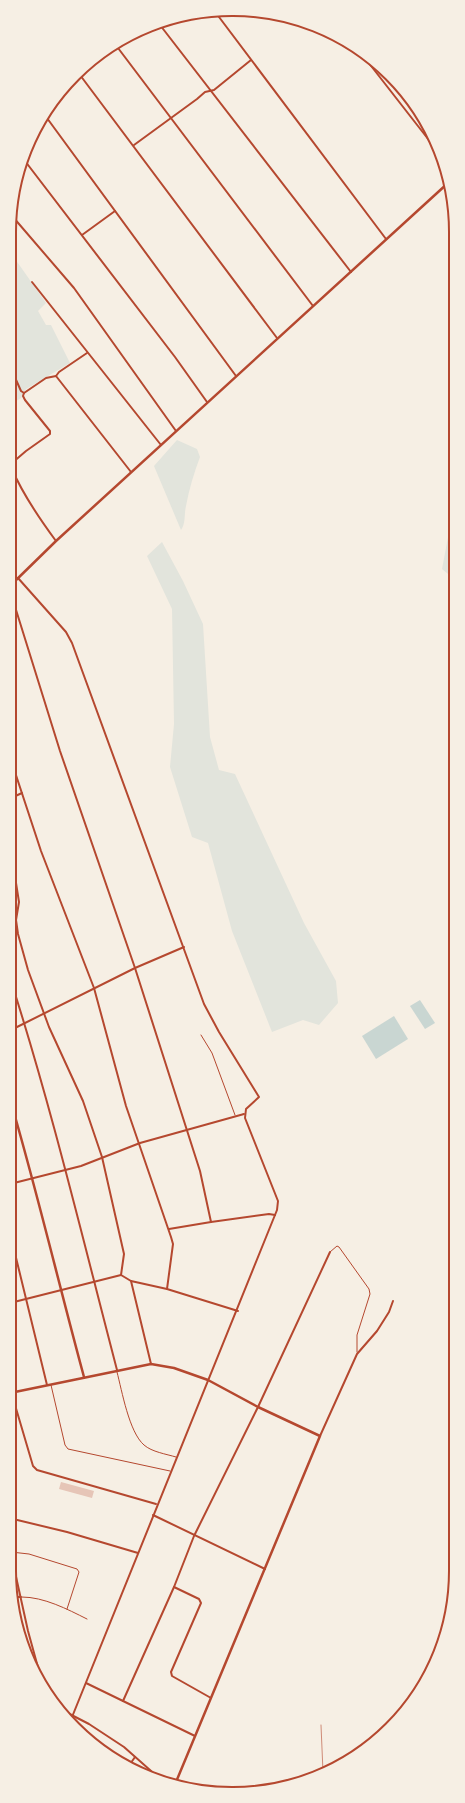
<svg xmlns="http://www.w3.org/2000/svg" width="465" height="1803" font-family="Commissioner,sans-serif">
<rect width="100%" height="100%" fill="#f6efe4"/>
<!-- green -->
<g fill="#e2e4dc">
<path d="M13 256 46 303 38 311 46 325H51L70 363 26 389 21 398 13 403Z"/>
<path d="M177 440 197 449 200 457C194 473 189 489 186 506 184 514 186 523 181 530L154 466Z"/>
<path d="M454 488 453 578 442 569 452 516 450 500Z"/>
<path d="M162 542 183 581 203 624 210 737 219 770 235 774 304 923 336 981 338 1003 319 1025 303 1020 272 1032 232 931 208 843 192 837 170 767 174 724 172 609 147 556Z"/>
</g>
<!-- water -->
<g fill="#c9d6d2">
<path d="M420 1000 435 1023 425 1029 410 1006Z"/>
<path d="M394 1016 408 1039 376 1059 362 1036Z"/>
</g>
<!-- building -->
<path fill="#e6c5b7" d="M61 1482 94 1491 92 1498 59 1489Z"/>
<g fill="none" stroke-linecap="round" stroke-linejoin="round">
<!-- service -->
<g stroke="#b5482f" stroke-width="1">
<path d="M201 1035 212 1053 235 1115"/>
<path d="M330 1252 337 1246 339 1247 369 1289 370 1294 357 1335V1352"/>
<path d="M117 1372C122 1391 129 1432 144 1445 152 1452 166 1454 176 1457"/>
<path d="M51 1385 65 1445 68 1449 170 1471"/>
<path d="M11 1552 29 1554 77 1569 79 1572 67 1609"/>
<path d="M22 1597C44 1597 67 1609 87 1619"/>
</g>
<!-- minor -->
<g stroke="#b5482f" stroke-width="2">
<path d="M216 13 386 239"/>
<path d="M160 25 351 272"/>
<path d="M115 44 313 306"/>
<path d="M361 53 439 153"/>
<path d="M80 75 277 338"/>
<path d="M44 114 236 376"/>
<path d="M134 145 197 99 205 92 214 90 251 60"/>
<path d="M25 161 175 357 207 402"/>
<path d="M13 217 74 288 176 431"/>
<path d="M82 235 115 211"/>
<path d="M32 282 161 445"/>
<path d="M13 373 21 391 24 393"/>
<path d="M56 376 59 372 87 353"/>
<path d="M12 463 26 451 50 434V431L25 400 23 396 24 393 46 378 56 376 131 472"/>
<path d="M12 469C23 495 39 518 56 541"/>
<path d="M18 578 66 632 72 643 204 1004 219 1032 259 1097 246 1109 245 1118 278 1201 277 1210 70 1722"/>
<path d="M12 597 60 751 135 968 200 1171 211 1222 269 1214 275 1215"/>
<path d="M11 760 41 851 94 988 126 1106 171 1237 173 1244 167 1289"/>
<path d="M11 798 22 793"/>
<path d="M11 870 16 883 19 902 16 920 18 934 28 970 49 1027 83 1101 102 1157 124 1254 121 1275 131 1281 151 1364"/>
<path d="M11 981C52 1109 83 1240 117 1370"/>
<path d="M11 1030 135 968 184 947"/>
<path d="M10 1184 81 1166 140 1143 244 1114"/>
<path d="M169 1229 211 1222"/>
<path d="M10 1233 47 1385"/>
<path d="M131 1281 167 1289 238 1311"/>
<path d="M10 1303 121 1275"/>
<path d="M10 1388 33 1466 37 1470 156 1504"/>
<path d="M320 1436 357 1354 377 1331 389 1312 393 1301"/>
<path d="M153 1515 265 1569"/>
<path d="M9 1518 67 1532 138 1553"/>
<path d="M9 1545 28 1631 42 1682"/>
<path d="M174 1587 199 1599 201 1603 171 1672 172 1676 211 1698"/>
<path d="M14 1597H21"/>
<path d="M86 1683 195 1736"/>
<path d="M123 1701 174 1587 194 1536 258 1407 330 1252"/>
<path d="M58 1708 89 1724 124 1747 159 1778"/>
<path d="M128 1767 135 1757"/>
</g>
<!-- tertiary -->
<g stroke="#b5482f" stroke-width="2.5">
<path d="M12 584 56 541 448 183"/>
<path d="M10 1099C37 1191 59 1285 84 1377"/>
<path d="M10 1393 151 1364 174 1368 208 1380 258 1407 320 1436 176 1782"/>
</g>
<!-- rail -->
<g stroke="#cf8b77" stroke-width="1">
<path d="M452 1302C447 1289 448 1277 452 1264"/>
<path d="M321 1725 323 1772"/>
</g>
</g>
<!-- crop -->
<path d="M0 0H465V1803H0ZM232 16H233A216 216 0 0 1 449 232V1571A216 216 0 0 1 233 1787H232A216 216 0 0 1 16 1571V232A216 216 0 0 1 232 16Z" fill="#f6efe4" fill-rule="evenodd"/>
<path fill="none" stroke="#b5482f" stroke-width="2" d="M232 16H233A216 216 0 0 1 449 232V1571A216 216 0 0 1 233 1787H232A216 216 0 0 1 16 1571V232A216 216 0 0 1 232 16Z"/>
</svg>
